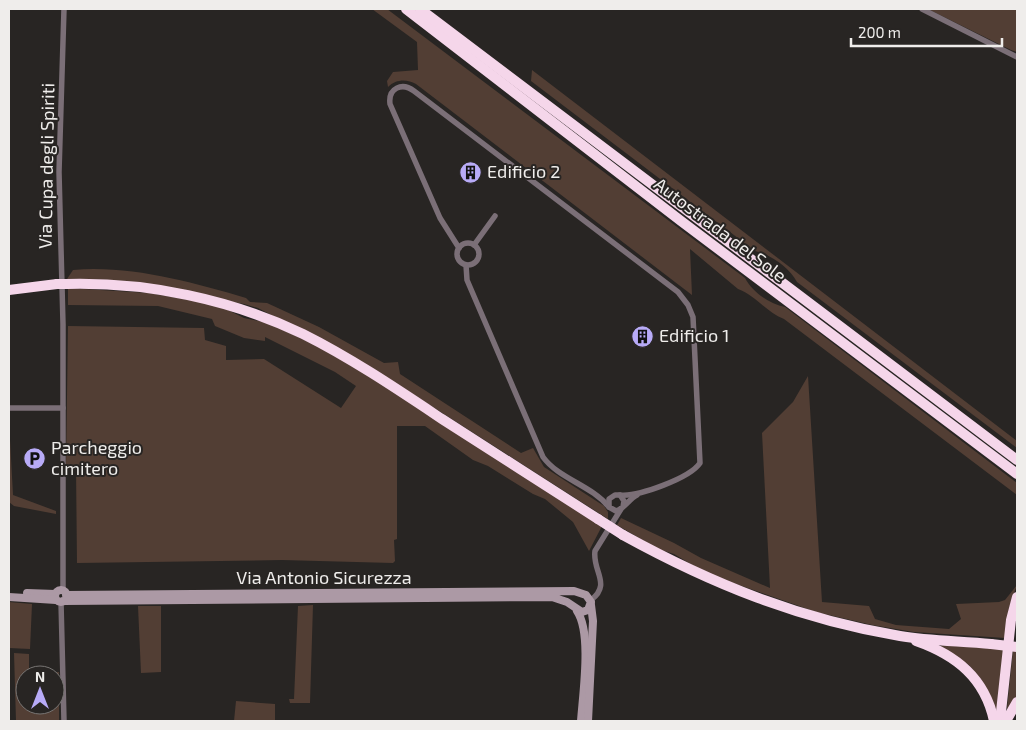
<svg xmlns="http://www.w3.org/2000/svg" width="1026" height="730" font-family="'Exo 2',sans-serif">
<rect width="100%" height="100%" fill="#282523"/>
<!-- green -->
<g fill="#523e34" fill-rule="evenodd">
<path d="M372 9H387L745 278C752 292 770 304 785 307L1017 483V495L784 319C766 312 755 295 738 289L690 249 692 295 416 84C407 79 396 79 388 87L387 81 393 72 418 70 417 42Z"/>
<path d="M928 9H1017V52L1011 50Z"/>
<path d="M532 70 1017 441V448L797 282C789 267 771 255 755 251L531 81Z"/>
<path d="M73 270C130 265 191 282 246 298L250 302 267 303 319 327 384 363 398 362 400 374 521 453 533 448 544 467 604 506 608 512V519L372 368 258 308 244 304 109 280 67 279Z"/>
<path d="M68 288 149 293 201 302 224 308 244 318 268 323 315 345 361 371 602 526 589 551 573 522 545 499 533 494 488 466 473 460 425 426H397V539L394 540 395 561 393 563 282 560 77 563 76 467 66 466 68 326 204 328 205 340 226 346V360L264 359 341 408 356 386 335 372 265 337V341L244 338 215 326 212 319 158 306 68 305Z"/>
<path d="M808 376 822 602 869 606 875 619 896 625 949 629 961 619 956 604 999 602 1005 600 1017 585 1009 608 1005 638 914 632 872 625 816 612 722 579 694 566 674 554 658 549 617 525 621 518 674 543 701 558 770 588 762 433 793 402Z"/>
<path d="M9 421 13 495 56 511V514L14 506 9 502Z"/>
<path d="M9 602 32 604 30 649 9 648Z"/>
<path d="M313 605 310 703H290L289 699H294L298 606Z"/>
<path d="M138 606H161V672L141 673Z"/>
<path d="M942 644 1004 649 997 711 981 679 969 665 941 647Z"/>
<path d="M1013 650 1017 651V696L1009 709 1007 708Z"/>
<path d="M14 653 29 654V673L59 672V721H16ZM25 675H55V705H25Z"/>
<path d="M236 701 275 704V721H234Z"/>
</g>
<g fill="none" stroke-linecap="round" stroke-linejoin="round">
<!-- street -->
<g stroke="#7b6f77" stroke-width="5.5">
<path d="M922 9 1017 57"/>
<circle cx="468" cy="254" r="11"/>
<path d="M474 245 495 216"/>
<path d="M459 248 440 218 390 104C388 88 402 82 414 91L678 292 688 305 693 317 700 463C690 478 638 497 620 495"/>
<path d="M466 265 467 280 543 457C559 479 591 485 609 507"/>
<path d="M9 408H63"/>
<path d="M623 507 624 501 620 495H615L609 499V507L616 511C624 509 629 499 637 495"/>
<path d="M63 590V324L59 172 64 9"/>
<path d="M591 600C612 584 592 571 595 551L621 509"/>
<path d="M61 602 64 721"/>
</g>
<!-- secondary -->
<g stroke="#ac99a5" stroke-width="8">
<circle cx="61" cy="596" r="6"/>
<path d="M27 593 55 594"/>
<path d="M9 597 56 600"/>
<path d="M63 601 552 597 567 602 582 612 588 610 591 602 586 595 574 591 66 595"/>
<path d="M577 611C592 633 583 693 581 721"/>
<path d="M588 721 593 621 591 605"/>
</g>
<!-- highway -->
<g stroke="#f5d6ea" stroke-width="10">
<path d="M406 9 681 221 1017 474"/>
<path d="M420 9 1017 460"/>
<path d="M67 284C148 282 230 299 303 334 351 358 397 389 442 419 494 452 546 486 598 519"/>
<path d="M9 290 57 284"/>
<path d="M623 535C712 584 799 619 900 636 929 641 960 641 991 644"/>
<path d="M916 641C956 655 985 678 994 721"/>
<path d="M1000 721 1011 620 1017 597"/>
<path d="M1006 721 1017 702"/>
</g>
<!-- highway-bridge -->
<g stroke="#f5d6ea" stroke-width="10">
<path d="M57 284H67"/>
<path d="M598 519 623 535"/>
<path d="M991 644 1017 647"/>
</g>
</g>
<!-- icons -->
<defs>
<symbol id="building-disc" viewBox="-11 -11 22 22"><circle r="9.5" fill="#b8abf7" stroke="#282523"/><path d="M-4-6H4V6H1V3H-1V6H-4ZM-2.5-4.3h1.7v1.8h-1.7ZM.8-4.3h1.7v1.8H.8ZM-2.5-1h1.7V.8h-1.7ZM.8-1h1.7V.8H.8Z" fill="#111"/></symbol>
<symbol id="parking-disc" viewBox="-11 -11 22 22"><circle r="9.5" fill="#b8abf7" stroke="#282523"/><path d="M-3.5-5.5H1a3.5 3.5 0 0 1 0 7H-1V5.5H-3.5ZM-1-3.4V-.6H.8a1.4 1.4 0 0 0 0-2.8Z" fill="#111"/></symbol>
</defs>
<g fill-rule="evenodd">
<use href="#building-disc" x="458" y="160" width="25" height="25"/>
<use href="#building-disc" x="630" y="324" width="25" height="25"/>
<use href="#parking-disc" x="22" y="446" width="25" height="25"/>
</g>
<g text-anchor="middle" stroke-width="4" stroke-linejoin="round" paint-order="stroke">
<!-- street labels -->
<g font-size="18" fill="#efedeb" stroke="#282523">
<text transform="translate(47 166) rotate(-89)" y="6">Via Cupa degli Spiriti</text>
<text transform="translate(720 230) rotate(37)" y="6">Autostrada del Sole</text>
<text x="324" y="584">Via Antonio Sicurezza</text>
</g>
<!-- poi labels -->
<g font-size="18" fill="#efedeb" stroke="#282523" text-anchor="start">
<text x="487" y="178">Edificio 2</text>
<text x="659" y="342">Edificio 1</text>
<text x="51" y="454">Parcheggio<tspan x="51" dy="21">cimitero</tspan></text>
</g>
</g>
<!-- border -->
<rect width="1026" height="730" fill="none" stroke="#efedeb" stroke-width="20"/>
<!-- north arrow -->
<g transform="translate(40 690)"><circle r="24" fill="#282523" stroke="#787573"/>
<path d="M0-4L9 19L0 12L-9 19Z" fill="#b8abf7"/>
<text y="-8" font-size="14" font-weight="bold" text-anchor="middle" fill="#efedeb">N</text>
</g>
<!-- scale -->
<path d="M851 38v8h151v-8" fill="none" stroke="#efedeb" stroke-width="2.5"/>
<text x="858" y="38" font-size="15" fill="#efedeb" stroke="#282523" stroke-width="4" paint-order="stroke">200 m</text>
</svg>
